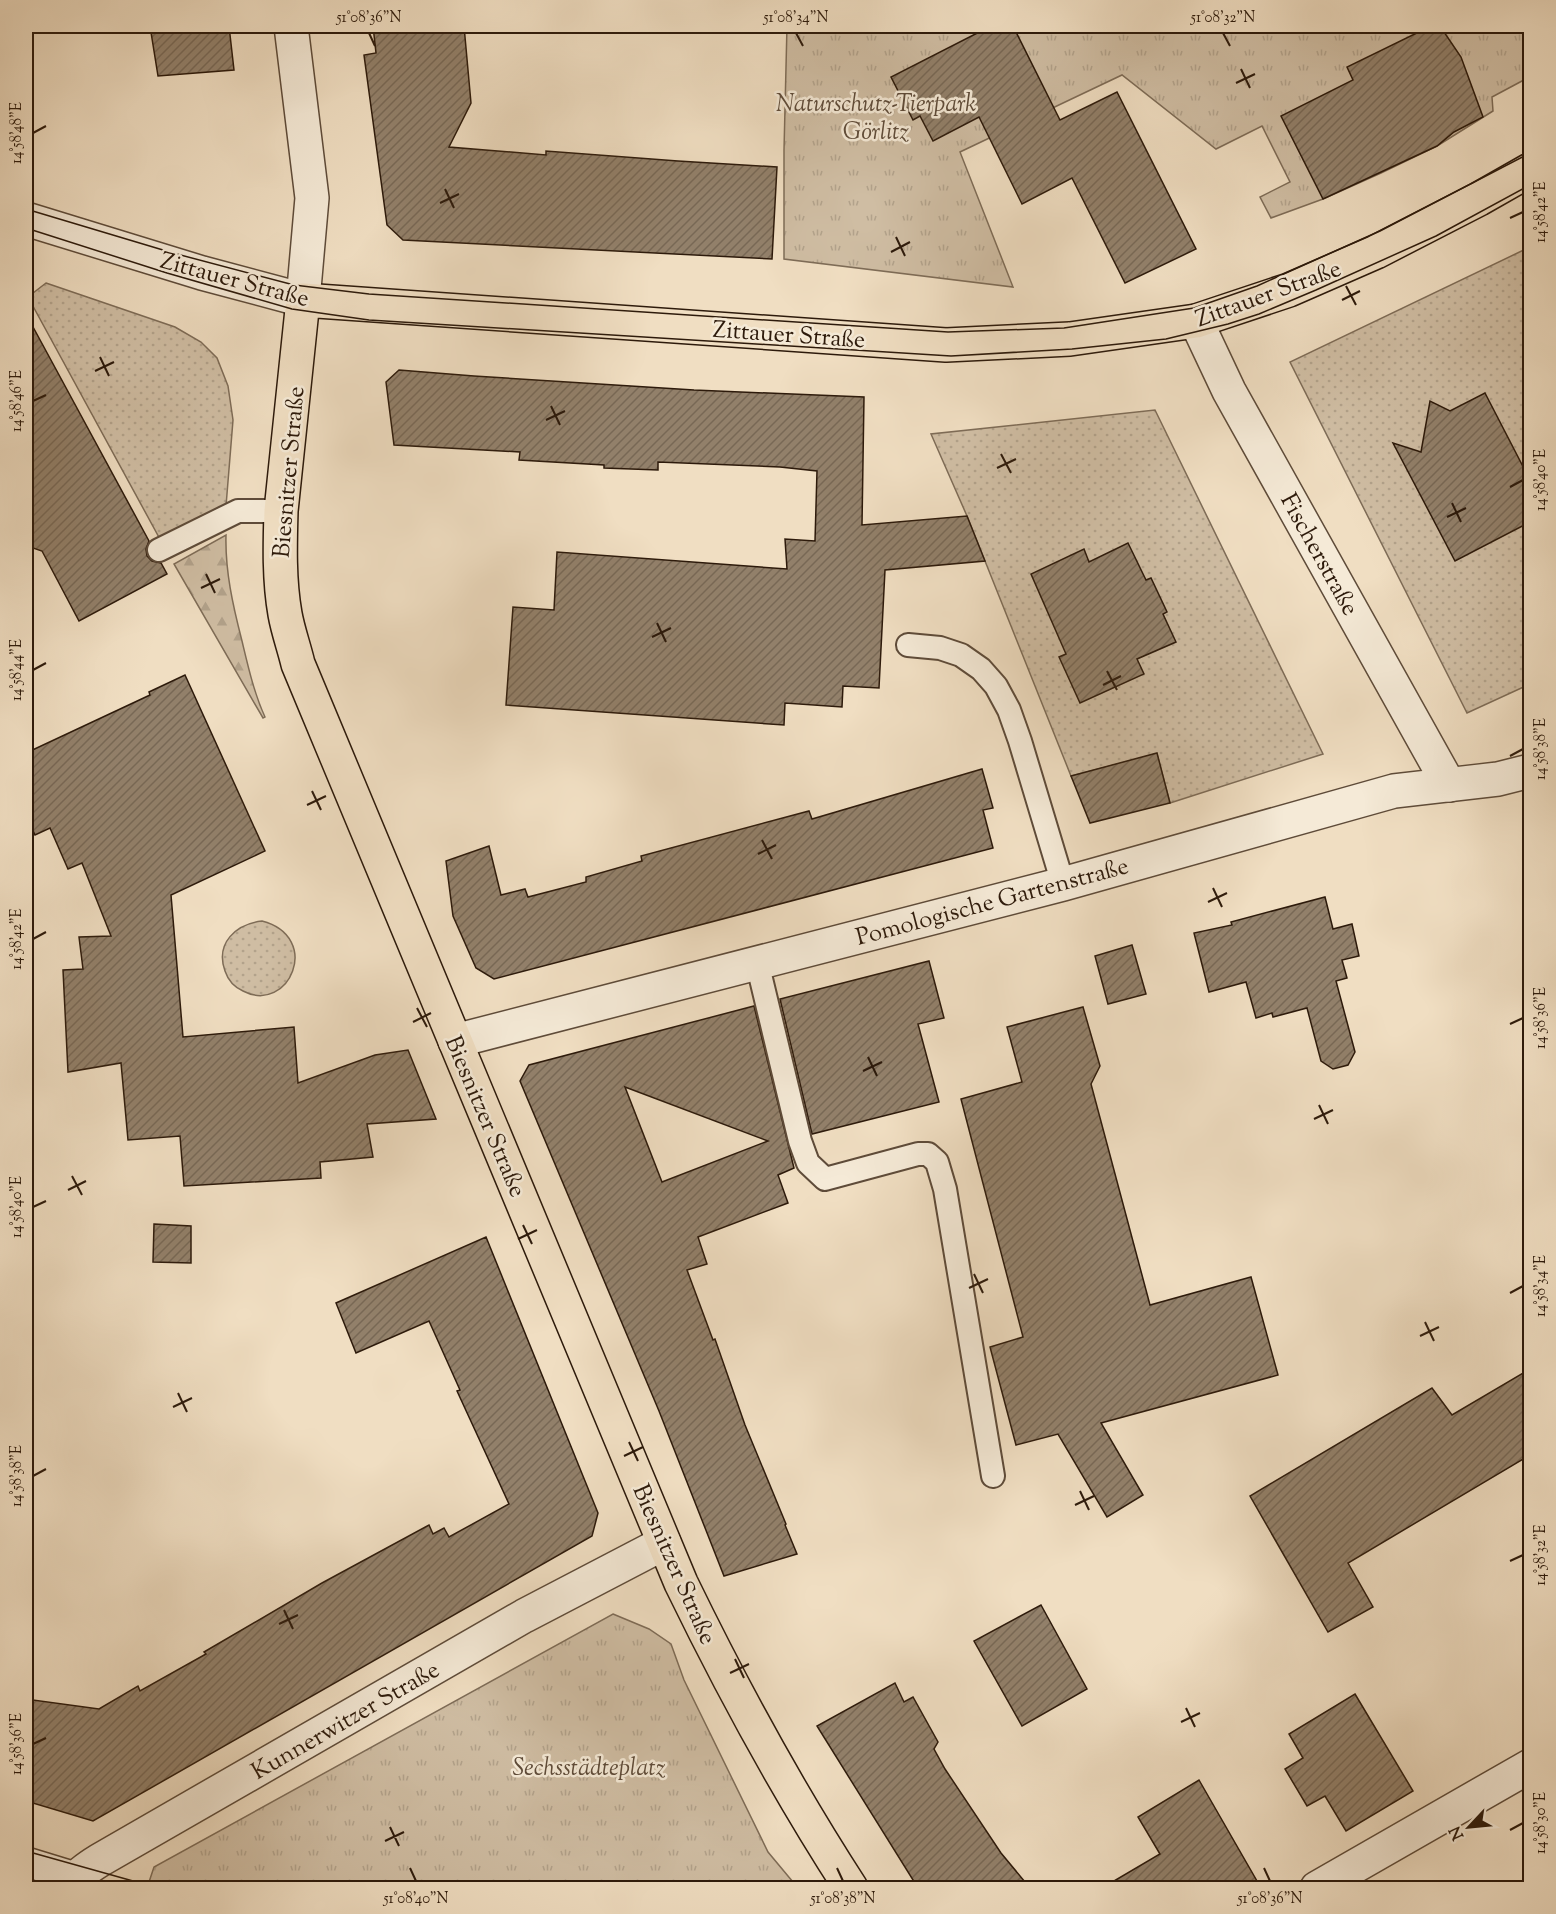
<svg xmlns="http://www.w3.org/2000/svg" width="1556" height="1914" font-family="'Sorts Mill Goudy',serif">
<defs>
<pattern id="grass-dots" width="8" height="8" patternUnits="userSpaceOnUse" patternTransform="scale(1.5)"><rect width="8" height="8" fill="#cfbda3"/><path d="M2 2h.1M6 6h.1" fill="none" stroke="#b2a28b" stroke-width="1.8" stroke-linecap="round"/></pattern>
<pattern id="forest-firs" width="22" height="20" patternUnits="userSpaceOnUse" patternTransform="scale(1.5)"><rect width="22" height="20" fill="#cfbda3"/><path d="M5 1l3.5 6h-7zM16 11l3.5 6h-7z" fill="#b2a28b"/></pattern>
<pattern id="park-tufts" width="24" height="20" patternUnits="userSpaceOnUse" patternTransform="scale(1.5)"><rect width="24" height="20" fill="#cfbda3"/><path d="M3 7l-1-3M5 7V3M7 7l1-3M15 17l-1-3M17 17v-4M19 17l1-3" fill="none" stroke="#b2a28b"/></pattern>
<pattern id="building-hatch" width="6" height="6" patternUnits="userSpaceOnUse" patternTransform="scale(1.5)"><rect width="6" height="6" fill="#92806a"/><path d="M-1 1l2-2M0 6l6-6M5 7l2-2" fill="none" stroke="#786855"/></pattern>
</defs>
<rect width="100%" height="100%" fill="#f0dec2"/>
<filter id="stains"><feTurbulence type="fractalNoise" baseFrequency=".00333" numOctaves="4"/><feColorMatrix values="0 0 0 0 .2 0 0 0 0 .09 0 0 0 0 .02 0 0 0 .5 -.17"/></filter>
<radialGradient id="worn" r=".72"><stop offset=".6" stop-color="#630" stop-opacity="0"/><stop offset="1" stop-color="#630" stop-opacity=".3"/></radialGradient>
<!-- grass -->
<g fill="url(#grass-dots)" stroke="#7e6c57" stroke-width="1.5">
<path d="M1530 247V684L1467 713 1290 362Z"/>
<path d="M46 283 175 327 201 342 217 358 228 386 233 420 226 506 161 541 28 297Z"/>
<path d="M1155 410 1323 754 1170 803 1157 754 1071 776 967 516 931 434Z"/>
<path d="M262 921C323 937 289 1015 243 991 234 987 228 980 225 971 215 943 236 924 262 921Z"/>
</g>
<!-- forest -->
<path fill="url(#forest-firs)" stroke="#7e6c57" stroke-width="1.5" d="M226 535C225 571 233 606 242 641 248 666 254 693 265 717L263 718 174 564Z"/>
<!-- park -->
<g fill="url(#park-tufts)" stroke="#7e6c57" stroke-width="1.5">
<path d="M787 26H1530V87L1522 81 1492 97 1493 111 1437 146 1381 173 1323 199 1271 218 1260 197 1290 182 1262 126 1216 149 1122 75 960 152 1013 287 784 259V150Z"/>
<path d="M613 1614 649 1629 671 1644 684 1680 768 1852 798 1888H147L154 1867Z"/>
</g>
<!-- building -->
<g fill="url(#building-hatch)" stroke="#2d1a0b" stroke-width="1.5" fill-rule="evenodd">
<path d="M150 26H229L234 70 158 76Z"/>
<path d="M373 26H464L471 103 449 147 546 155V151L678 161 777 167 772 259 403 240 387 225 364 55 376 53Z"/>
<path d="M991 26H1013L1060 120 1117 92 1196 249 1125 283 1072 178 1022 204 979 117 933 141 920 116 913 120 891 77Z"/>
<path d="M1431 26H1440L1461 57 1483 117 1454 132 1437 146 1323 199 1281 116 1353 80 1347 67Z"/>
<path d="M26 314 149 541 146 549 147 556 152 561 161 563 167 574 79 621 42 551 30 547 26 538Z"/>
<path d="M399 370 474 376 694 390 864 397 862 525 967 516 985 561 885 570 879 688 843 686 842 707 785 703 784 725 506 705 513 607 554 610 557 552 787 569 785 539 815 541 817 471 780 467 658 462V470L604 468V465L519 460 520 452 394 445 386 382Z"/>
<path d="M1485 393 1530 480V522L1455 561 1393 443 1421 452 1430 401 1450 411Z"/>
<path d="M1128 543 1146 580 1151 578 1167 612 1163 614 1176 642 1137 659 1144 674 1080 703 1059 657 1066 654 1031 574 1084 549 1089 562Z"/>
<path d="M185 675 265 851 171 895 183 1037 294 1027 298 1083 375 1055 408 1050 436 1119 367 1124 373 1157 320 1162 321 1178 184 1186 180 1136 128 1140 121 1063 68 1072 63 970 83 969 79 937 111 936 82 863 68 869 50 828 35 835 26 815V753L150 695 149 692Z"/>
<path d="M1157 753 1170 803 1090 823 1071 776Z"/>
<path d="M982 769 993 808 983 810 993 848 494 979 476 968 453 916 446 861 489 846 501 895 525 889 528 897 586 882V877L642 861 641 856 809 811 812 819Z"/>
<path d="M1325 897 1333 929 1352 924 1359 956 1342 960 1347 978 1336 981 1355 1052 1348 1065 1333 1069 1321 1061 1307 1008 1273 1017 1272 1013 1256 1018 1246 982 1209 992 1194 933 1232 925 1231 922Z"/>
<path d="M1132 945 1146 994 1108 1004 1095 956Z"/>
<path d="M929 961 944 1018 918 1024 939 1102 812 1134 780 999Z"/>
<path d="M754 1006 794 1168 778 1175 788 1203 698 1237 707 1264 687 1270 713 1340 715 1339 745 1425 786 1524 785 1525 797 1554 724 1576 659 1411 520 1081 529 1065ZM625 1087 768 1141 662 1182Z"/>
<path d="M1083 1007 1100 1066 1091 1084 1150 1305 1251 1277 1278 1375 1101 1423 1143 1495 1107 1517 1058 1434 1016 1445 990 1347 1023 1337 961 1099 1022 1082 1007 1027Z"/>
<path d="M154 1224 191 1226V1263L153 1262Z"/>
<path d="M486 1237 598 1513 592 1536 93 1821 26 1801V1699L99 1709 138 1686 140 1691 206 1654 204 1652 322 1583 429 1525 433 1534 444 1528 449 1537 509 1504 457 1391 460 1390 429 1321 356 1353 336 1303Z"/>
<path d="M1530 1369V1455L1348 1563 1373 1607 1328 1632 1250 1496 1432 1388 1452 1415Z"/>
<path d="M1041 1605 1087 1689 1022 1726 974 1641Z"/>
<path d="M895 1683 904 1702 913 1697 938 1742 934 1749 945 1769 1001 1853 1030 1888H918L817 1726Z"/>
<path d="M1355 1694 1413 1791 1346 1831 1325 1796 1307 1806 1285 1769 1303 1758 1289 1734Z"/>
<path d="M1199 1780 1261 1888H1102L1160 1854 1138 1817Z"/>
</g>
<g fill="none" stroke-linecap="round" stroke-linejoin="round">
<defs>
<g id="service">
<path d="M159 550 238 511H281"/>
<path d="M908 645 940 648 961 655 981 669 996 686 1009 710 1020 741 1063 884"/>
<path d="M757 962 800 1141 808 1163 825 1179 918 1154H928L937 1162 945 1189 993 1476"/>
</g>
<g id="minor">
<path d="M26 219 202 273 303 300 312 198 291 26"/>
<path d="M1196 321 1229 391 1449 785"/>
<path d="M455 1041 1063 884 1394 791 1498 779 1530 771"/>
<path d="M26 1864 75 1879"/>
<path d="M69 1888C77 1875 87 1868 100 1860L524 1616 664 1543"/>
<path d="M1317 1888 1530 1766"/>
</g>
<path id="primary" d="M851 1888C788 1791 732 1688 681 1583L298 664C294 647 288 631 285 614 279 580 280 545 281 511L303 300 946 345 1070 339 1196 321 1289 290 1376 252 1479 199 1530 170"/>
</defs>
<!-- service casing -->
<use href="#service" stroke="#5e4b39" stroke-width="26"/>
<!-- minor casing -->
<use href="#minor" stroke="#5e4b39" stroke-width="36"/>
<!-- primary casing -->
<use href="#primary" stroke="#2d1a0b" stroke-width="36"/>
<!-- service -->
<use href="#service" stroke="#f5ead7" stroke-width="22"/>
<!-- minor -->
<use href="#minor" stroke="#f5ead7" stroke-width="33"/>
<!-- primary -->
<use href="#primary" stroke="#f0dec2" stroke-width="33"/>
<!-- tram -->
<g stroke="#2d1a0b" stroke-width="1.5">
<path d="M26 209 173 253 294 285 369 294 948 332 1064 328 1194 308 1257 286 1380 231 1530 153"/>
<path d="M26 228 167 273 292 309 369 320 951 356 1072 349 1166 339 1228 324 1259 314 1316 290 1436 236 1530 185"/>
<path d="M26 1851 158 1888"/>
<path d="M26 1878 60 1888"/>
</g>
</g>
<!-- ticks -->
<path fill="none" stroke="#2d1a0b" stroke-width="2" d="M369 33 375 46M796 33 803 46M1223 33 1230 46M1241 69 1250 88M1236 83 1255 74M33 133 46 126M445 189 454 208M440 203 459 194M1510 218 1523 212M896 237 905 256M891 252 910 242M1346 286 1356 305M1342 300 1360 291M100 357 109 376M95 371 114 362M33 401 46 395M551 406 560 425M546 420 565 411M1001 454 1011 473M997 468 1016 459M1510 487 1523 480M1452 503 1461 522M1447 517 1466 508M206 574 215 593M201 588 220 579M657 623 666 642M652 637 671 628M33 670 46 663M1107 671 1117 690M1103 685 1121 676M1510 756 1523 749M312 791 321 810M307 805 326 796M762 840 772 859M758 854 776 845M1213 888 1222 907M1208 902 1227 893M33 939 46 932M417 1008 427 1027M413 1022 431 1013M1510 1024 1523 1018M868 1057 877 1076M863 1071 882 1062M1319 1105 1328 1124M1314 1119 1333 1110M72 1176 82 1195M68 1190 86 1181M33 1207 46 1201M523 1225 532 1244M518 1239 537 1230M974 1274 983 1293M969 1288 988 1279M1510 1293 1523 1286M1425 1322 1434 1341M1420 1336 1439 1327M178 1393 187 1412M173 1407 192 1398M629 1442 638 1461M624 1456 643 1447M33 1476 46 1469M1080 1491 1089 1510M1075 1505 1094 1496M1510 1561 1523 1555M284 1610 293 1629M279 1624 298 1615M735 1659 744 1678M730 1673 749 1664M1186 1708 1195 1727M1181 1722 1200 1713M33 1744 46 1738M390 1827 399 1846M1510 1830 1523 1823M385 1841 404 1832M410 1868 416 1881M837 1868 843 1881M1264 1868 1270 1881"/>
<g text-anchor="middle" stroke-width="5" stroke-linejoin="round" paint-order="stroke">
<!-- park labels -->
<g font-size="24" font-style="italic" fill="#5e4b39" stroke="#f5ead7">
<text x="876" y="111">Naturschutz-Tierpark<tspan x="876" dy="28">Görlitz</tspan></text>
<text x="589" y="1775">Sechsstädteplatz</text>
</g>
<!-- street labels -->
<g font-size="24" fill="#2d1a0b" stroke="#f5ead7">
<text transform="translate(235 279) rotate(15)" y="8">Zittauer Straße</text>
<text transform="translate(1268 293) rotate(-20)" y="8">Zittauer Straße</text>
<text transform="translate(789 334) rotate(4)" y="8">Zittauer Straße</text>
<text transform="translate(288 472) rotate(-85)" y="8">Biesnitzer Straße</text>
<text transform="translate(1320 554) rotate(61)" y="8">Fischerstraße</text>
<text transform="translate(992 901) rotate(-15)" y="8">Pomologische Gartenstraße</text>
<text transform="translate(486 1116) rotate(67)" y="8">Biesnitzer Straße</text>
<text transform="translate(675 1564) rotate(66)" y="8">Biesnitzer Straße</text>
<text transform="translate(345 1720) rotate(-30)" y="8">Kunnerwitzer Straße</text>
</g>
</g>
<!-- margin -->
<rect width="1556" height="1914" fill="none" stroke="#f0dec2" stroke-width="66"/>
<!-- north arrow -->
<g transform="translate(1469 1827) rotate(244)" stroke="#f5ead7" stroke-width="4.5" paint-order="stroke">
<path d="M0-4.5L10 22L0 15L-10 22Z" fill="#2d1a0b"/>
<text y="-9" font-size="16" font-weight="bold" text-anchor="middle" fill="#2d1a0b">N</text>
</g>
<rect x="33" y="33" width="1490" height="1848" fill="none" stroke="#2d1a0b" stroke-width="2"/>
<g font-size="15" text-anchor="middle" fill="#2d1a0b">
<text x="369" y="22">51°08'36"N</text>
<text x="796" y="22">51°08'34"N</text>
<text x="1223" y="22">51°08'32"N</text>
<text transform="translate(16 133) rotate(-90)" y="5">14°58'48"E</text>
<text transform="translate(1540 212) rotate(-90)" y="5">14°58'42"E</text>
<text transform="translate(16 401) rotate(-90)" y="5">14°58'46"E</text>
<text transform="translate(1540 480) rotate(-90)" y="5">14°58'40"E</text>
<text transform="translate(16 670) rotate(-90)" y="5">14°58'44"E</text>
<text transform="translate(1540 749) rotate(-90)" y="5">14°58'38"E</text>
<text transform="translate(16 939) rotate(-90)" y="5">14°58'42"E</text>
<text transform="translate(1540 1018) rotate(-90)" y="5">14°58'36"E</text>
<text transform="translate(16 1207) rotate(-90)" y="5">14°58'40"E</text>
<text transform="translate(1540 1286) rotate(-90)" y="5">14°58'34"E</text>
<text transform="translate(16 1476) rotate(-90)" y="5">14°58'38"E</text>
<text transform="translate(1540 1555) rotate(-90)" y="5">14°58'32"E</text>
<text transform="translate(16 1744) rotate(-90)" y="5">14°58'36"E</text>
<text transform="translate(1540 1823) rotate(-90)" y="5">14°58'30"E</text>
<text x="416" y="1903">51°08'40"N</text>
<text x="843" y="1903">51°08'38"N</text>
<text x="1270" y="1903">51°08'36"N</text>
</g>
<rect width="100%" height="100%" filter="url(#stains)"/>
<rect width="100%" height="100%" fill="url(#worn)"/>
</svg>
